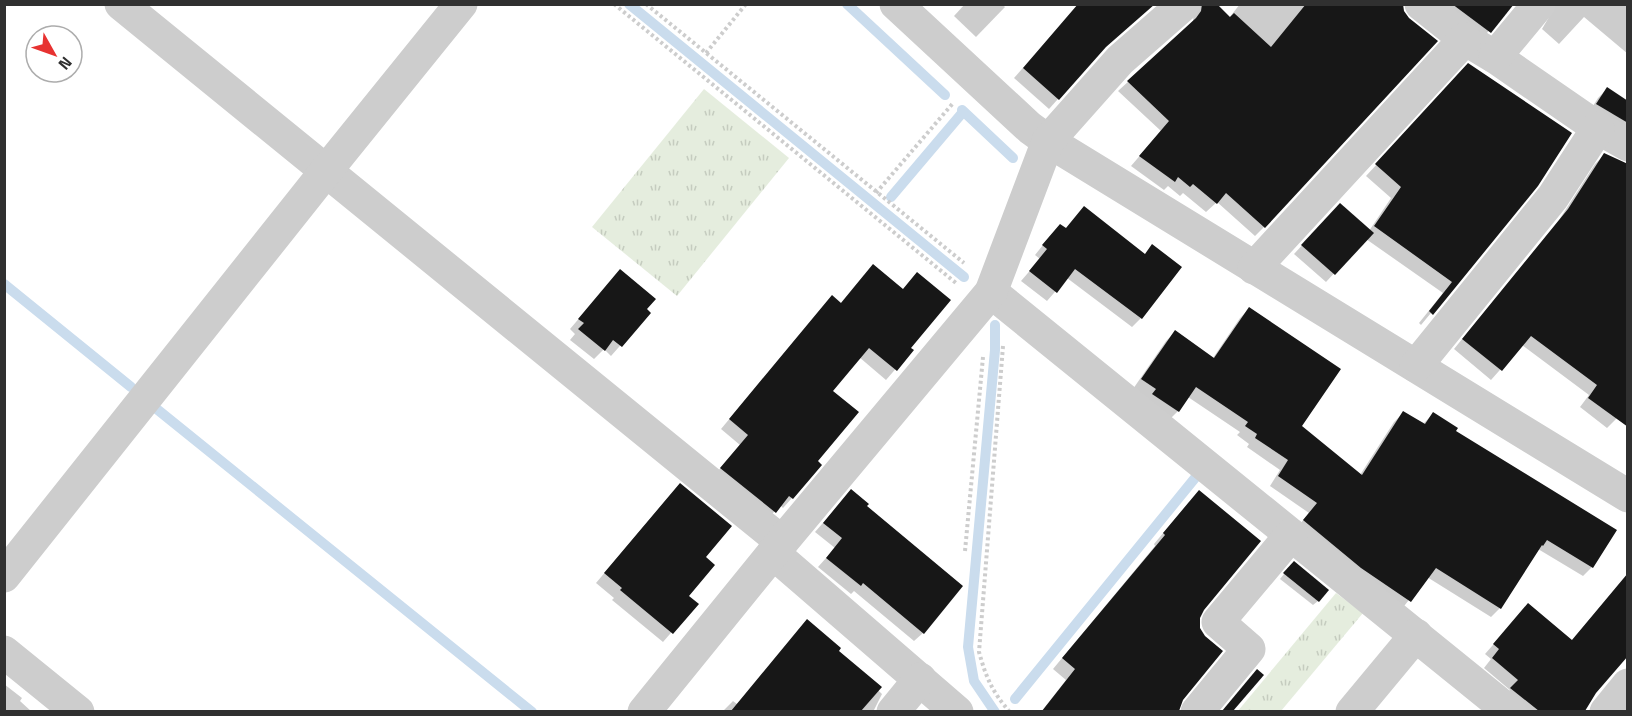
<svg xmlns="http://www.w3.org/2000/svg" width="1632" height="716" font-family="'Titillium Web',sans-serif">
<defs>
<pattern id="grass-tufts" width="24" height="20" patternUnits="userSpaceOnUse" patternTransform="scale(1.5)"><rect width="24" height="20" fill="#e5edde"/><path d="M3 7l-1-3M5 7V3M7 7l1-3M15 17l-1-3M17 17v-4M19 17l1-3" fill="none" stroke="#c5ccbf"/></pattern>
</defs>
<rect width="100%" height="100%" fill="#fff"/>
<!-- grass -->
<g fill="url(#grass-tufts)">
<path d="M704 89 789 158 677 296 592 227Z"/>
<path d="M1336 593 1363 613 1281 711 1237 712Z"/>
</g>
<!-- shadow -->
<g fill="#0003">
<path d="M965 4H1002L1005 7 976 37 954 16Z"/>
<path d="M1079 4 1101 51 1049 109 1014 78Z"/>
<path d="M1190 4H1215L1229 18 1240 4H1401L1264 227 1255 236 1217 202 1206 212 1183 193 1180 196 1168 186 1164 190 1131 166 1161 131 1118 91 1189 26 1193 21 1194 11Z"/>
<path d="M1431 4H1512L1480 41Z"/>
<path d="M1546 4H1628V54L1584 17 1559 44 1542 29 1549 17Z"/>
<path d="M1458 76 1537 185 1421 325 1419 323 1443 293 1366 239 1326 282 1294 254 1332 213 1369 231 1391 198 1366 176Z"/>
<path d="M1607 89 1628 103V138L1588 114 1598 98Z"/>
<path d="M1604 155 1616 419 1607 428 1580 407 1589 395 1522 345 1491 380 1454 349 1559 220 1595 164Z"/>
<path d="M1065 229 1141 318 1132 327 1067 278 1047 301 1021 281 1040 259 1035 255 1051 235Z"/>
<path d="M864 275 912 350 886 380 859 357 831 391 816 461 820 465 792 498 783 508 780 505 766 521 712 478 740 445 721 429 823 307 840 304Z"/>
<path d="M611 281 649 313 611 356 604 349 594 359 570 340 575 334 570 329Z"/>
<path d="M1249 309 1300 426 1360 475 1394 422 1403 413 1424 423 1433 414 1454 431 1592 567 1583 576 1538 549 1500 608 1491 617 1427 577 1401 610 1295 530 1309 513 1270 486 1280 470 1247 447 1249 444 1237 435 1240 432 1188 397 1178 411 1169 420 1133 389 1166 341 1175 332 1213 358 1240 318Z"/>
<path d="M851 491 865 506 923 633 914 641 854 591 851 594 818 567 835 548 815 532Z"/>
<path d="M671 494 687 596 696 604 663 642 612 600 614 598 596 583Z"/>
<path d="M1189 502 1202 609 1198 618 1177 712H1041L1066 680 1053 669 1155 546 1154 544Z"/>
<path d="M1289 568 1318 601 1313 605 1280 579Z"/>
<path d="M1614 591 1595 693 1583 712H1519L1503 698 1510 690 1484 668 1491 659 1485 654 1528 605 1571 641Z"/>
<path d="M837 651 882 694 873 712H722L733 701 737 704Z"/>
<path d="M4 684 22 698 20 701 32 712H4Z"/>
</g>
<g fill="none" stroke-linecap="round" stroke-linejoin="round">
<!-- stream -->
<g stroke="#cadced" stroke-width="10">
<path d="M629 4 964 277"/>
<path d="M847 4 945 95"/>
<path d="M962 110 1013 158"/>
<path d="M891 197 963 112"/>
<path d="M4 284 131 387"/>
<path d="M995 325V350L968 647 974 681 995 712"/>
<path d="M153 406 532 712"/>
<path d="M1015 699 1195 478"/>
</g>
</g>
<!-- building -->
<g fill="#171717">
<path d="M1078 4H1155L1106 47 1059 100 1023 68Z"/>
<path d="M1202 4H1217L1230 17 1234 13 1271 47 1306 4H1403L1404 11 1409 18 1438 41 1265 228 1226 193 1217 204 1193 184 1190 187 1178 177 1175 182 1139 156 1169 121 1127 81 1196 18 1201 11Z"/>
<path d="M1452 4H1514L1491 33Z"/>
<path d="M1468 63 1572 133 1538 186 1433 315 1429 311 1452 282 1374 226 1401 187 1375 164Z"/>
<path d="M1607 87 1628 101V123L1596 104Z"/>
<path d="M1604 153 1628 164V427L1588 398 1597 385 1531 336 1502 371 1462 339 1568 209Z"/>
<path d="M1340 203 1374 233 1335 275 1301 245Z"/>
<path d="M1084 206 1145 254 1152 244 1182 267 1142 319 1075 269 1057 293 1029 271 1047 249 1042 245 1060 224 1066 228Z"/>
<path d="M873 264 903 289 917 272 951 300 911 348 914 350 897 371 869 348 833 391 859 412 818 461 822 465 793 499 789 496 776 513 720 468 748 435 729 419 832 295 841 303Z"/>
<path d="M620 269 656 299 647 309 651 313 622 347 613 340 605 351 578 329 584 323 578 319Z"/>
<path d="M1249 307 1341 369 1302 426 1362 475 1403 411 1425 424 1433 412 1458 428 1456 431 1617 530 1593 568 1547 540 1543 546 1542 545 1501 609 1436 568 1411 602 1361 568 1303 520 1317 503 1278 476 1288 460 1255 438 1257 434 1245 426 1248 422 1196 387 1179 412 1152 394 1156 389 1141 379 1175 330 1214 358Z"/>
<path d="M680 483 732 526 706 557 715 565 689 596 699 604 673 634 620 590 622 588 604 573Z"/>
<path d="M851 489 869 504 867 506 963 586 924 634 863 583 861 586 826 558 842 538 823 523Z"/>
<path d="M1199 490 1261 541 1204 610 1200 618V628L1205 636 1223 651 1183 700 1179 711H1042L1075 669 1062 658 1165 535 1163 533Z"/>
<path d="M1294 561 1329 590 1319 602 1283 573Z"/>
<path d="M1628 573V656L1596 693 1585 711H1539L1510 688 1518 680 1492 658 1499 649 1493 644 1528 603 1572 640Z"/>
<path d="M807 619 841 648 839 651 882 687 861 711H731Z"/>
<path d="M1257 669 1264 675 1233 711H1222Z"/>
</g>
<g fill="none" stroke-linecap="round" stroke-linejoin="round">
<!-- path -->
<g stroke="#cdcdcd" stroke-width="4" stroke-dasharray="3 3" stroke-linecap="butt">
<path d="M614 4 956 283"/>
<path d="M646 4 964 263"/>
<path d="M706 53 746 4"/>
<path d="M876 193 954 102"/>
<path d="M1003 346 979 652C986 677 992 692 1010 712"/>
<path d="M965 551 983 357"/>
</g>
<!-- minor -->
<g stroke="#cdcdcd" stroke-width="33">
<path d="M121 4 782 542"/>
<path d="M896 4 1030 128 1048 141 1628 496"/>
<path d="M1421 4 1465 39 1495 57 1598 128 1628 145"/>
<path d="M1495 57 1539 4"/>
<path d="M1254 268 1465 39"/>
<path d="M991 292 1510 712"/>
<path d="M1416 366 1553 197 1598 128"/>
<path d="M773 553 957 712"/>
<path d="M4 576 326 171 461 4"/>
<path d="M4 652 78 712"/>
<path d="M644 712 782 542 991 292 1048 141 1120 60 1184 4"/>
<path d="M893 712 920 679"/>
<path d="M1197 712 1249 649 1218 622 1291 535"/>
<path d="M1352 712 1416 635"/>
<path d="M1606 712 1628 685"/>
</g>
</g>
<!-- border -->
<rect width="1632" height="716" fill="none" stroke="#303030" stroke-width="12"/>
<!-- north arrow -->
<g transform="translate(54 54) rotate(130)"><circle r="28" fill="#ffffff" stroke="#acacac" stroke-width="1.5"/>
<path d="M0-4.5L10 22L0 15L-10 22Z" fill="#e73231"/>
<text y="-9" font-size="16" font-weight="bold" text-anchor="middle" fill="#303030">N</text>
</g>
</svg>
